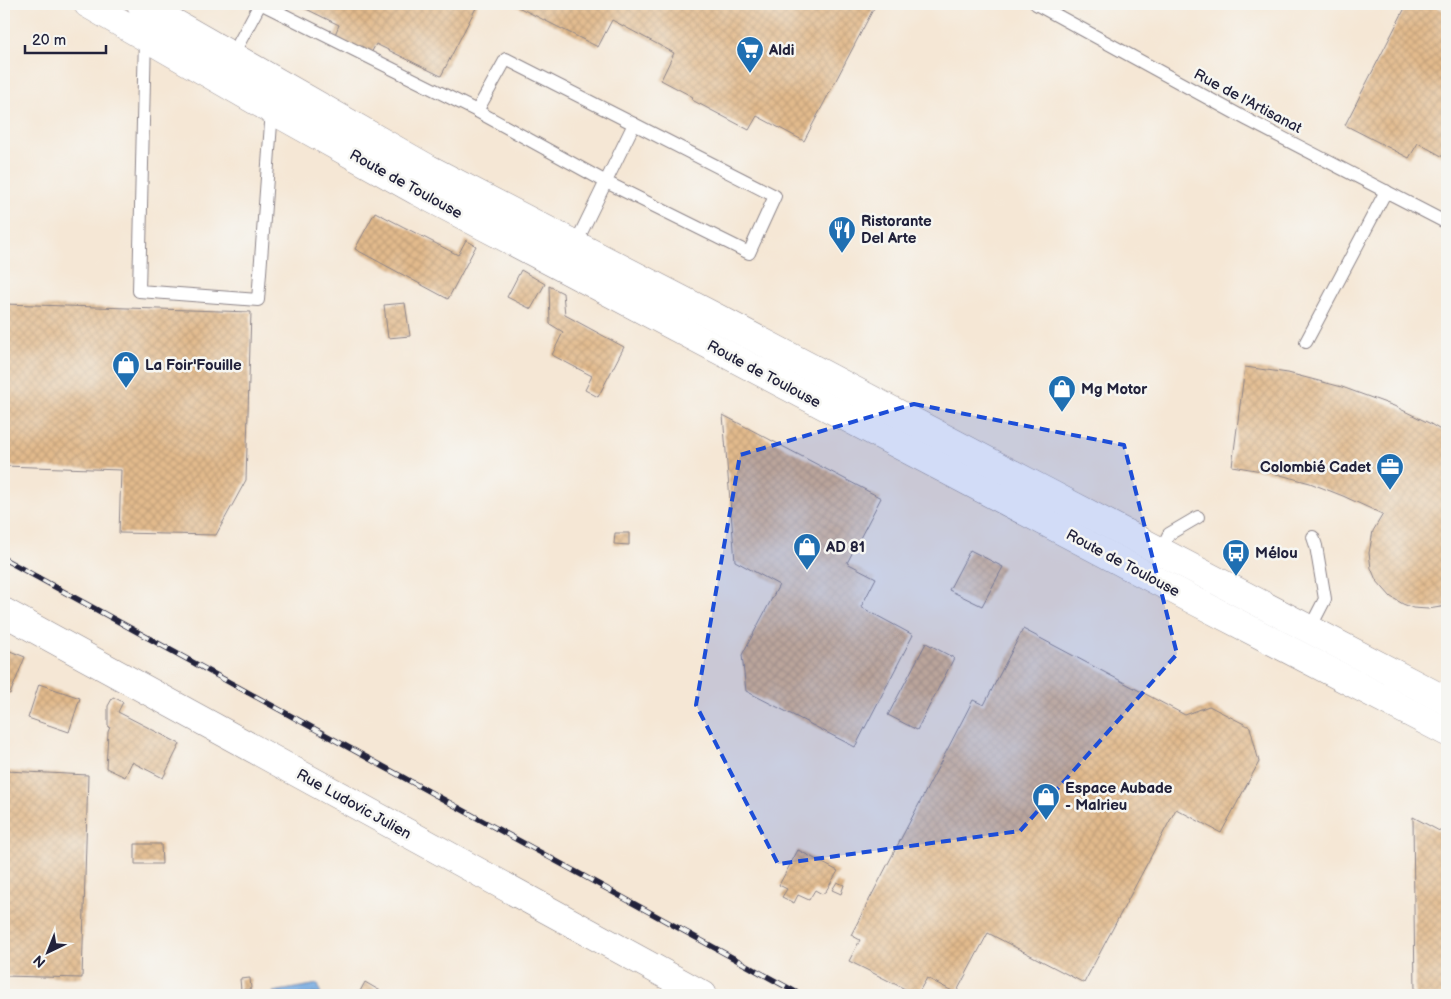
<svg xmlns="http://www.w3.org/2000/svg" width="1451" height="999" font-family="'Balsamiq Sans',sans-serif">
<defs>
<pattern id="water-ripples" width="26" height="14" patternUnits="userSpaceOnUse" patternTransform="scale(1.25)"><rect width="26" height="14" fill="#70a6de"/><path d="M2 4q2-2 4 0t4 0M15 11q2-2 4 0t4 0" fill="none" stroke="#5c87b5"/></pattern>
<pattern id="building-cross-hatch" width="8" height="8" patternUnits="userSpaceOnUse" patternTransform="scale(1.25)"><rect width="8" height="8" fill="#e2ba8c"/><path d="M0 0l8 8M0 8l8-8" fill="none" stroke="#c2a07a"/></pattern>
</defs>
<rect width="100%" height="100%" fill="#f6f6f2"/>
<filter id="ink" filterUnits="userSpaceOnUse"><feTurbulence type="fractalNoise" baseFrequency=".02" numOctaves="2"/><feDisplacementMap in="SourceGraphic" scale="10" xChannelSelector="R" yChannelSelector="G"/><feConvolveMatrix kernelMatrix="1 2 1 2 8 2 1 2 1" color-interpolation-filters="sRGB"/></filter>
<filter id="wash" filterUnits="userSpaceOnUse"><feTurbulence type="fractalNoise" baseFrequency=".0096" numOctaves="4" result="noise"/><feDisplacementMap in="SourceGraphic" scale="20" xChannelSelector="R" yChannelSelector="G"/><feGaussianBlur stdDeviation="1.12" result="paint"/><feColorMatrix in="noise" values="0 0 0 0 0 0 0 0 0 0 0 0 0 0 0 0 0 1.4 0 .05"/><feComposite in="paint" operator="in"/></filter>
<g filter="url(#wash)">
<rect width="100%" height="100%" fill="#f5e7d5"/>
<polygon fill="url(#water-ripples)" stroke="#49648c" points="318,984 321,995 274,995 273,992"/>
<g id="blocks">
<g fill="url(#building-cross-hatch)">
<polygon points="296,4 478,4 441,76 376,44 370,55 334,37 339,25"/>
<polygon points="512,4 876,4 804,141 757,116 749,130 692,100 693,97 661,80 674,53 612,20 598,47"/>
<polygon points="1407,4 1431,4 1447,12 1447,159 1418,143 1409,158 1345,125"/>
<polygon points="375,212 458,255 466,240 476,246 448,299 355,249"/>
<polygon points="521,270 545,284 531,309 507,297"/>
<polygon points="549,286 563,293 565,315 624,347 598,397 585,390 592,376 552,355 563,332 550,324"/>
<polygon points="405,303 410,336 388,338 384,305"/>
<polygon points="4,304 251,312 246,480 216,535 119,533 121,470 4,466"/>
<polygon points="1245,367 1288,373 1342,387 1394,406 1429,423 1447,434 1447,606 1428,609 1413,608 1403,604 1391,597 1376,580 1371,568 1369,553 1373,531 1383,514 1380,513 1343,496 1310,483 1273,473 1232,466"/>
<polygon points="723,415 881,498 847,563 876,578 861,607 913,635 855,747 746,691 742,655 779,585 735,561"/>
<polygon points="615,533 629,533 629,545 614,544"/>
<polygon points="970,550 1003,567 982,606 949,590"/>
<polygon points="1023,629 1185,715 1209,706 1250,727 1259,762 1221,833 1176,809 1084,983 988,933 956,993 927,978 917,995 849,961 860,940 851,935 973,700 984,705"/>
<polygon points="926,643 954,658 917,730 888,715"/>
<polygon points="5,649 25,657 10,694 8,693 4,705"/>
<polygon points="39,684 80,698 69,732 28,718"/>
<polygon points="113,697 123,702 118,712 180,744 163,778 132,762 125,777 106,768 108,732 110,727 108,726 108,706"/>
<polygon points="6,771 88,775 82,978 4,976 4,862"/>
<polygon points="1413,817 1447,835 1447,995 1415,995"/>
<polygon points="135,844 161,844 162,864 135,864"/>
<polygon points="798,850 838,871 826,891 822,894 815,890 809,900 798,895 794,903 782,897 787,889 779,885"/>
<polygon points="837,882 844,885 841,894 832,890"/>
<polygon points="250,978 251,989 241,990 240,979"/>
<polygon points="365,982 377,989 389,995 358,995"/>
</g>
</g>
</g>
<g filter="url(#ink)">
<use href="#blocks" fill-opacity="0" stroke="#8c8488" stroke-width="1"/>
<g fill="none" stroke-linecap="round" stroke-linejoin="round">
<defs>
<g id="service">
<polyline points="262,4 477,111 506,59 634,124"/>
<polyline points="1036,4 1248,120 1447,223"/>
<polyline points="145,37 139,291 258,300 272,110"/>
<polyline points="232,56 260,4"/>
<polyline points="477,111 606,182 749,253 775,196 634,124 575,245"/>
<polyline points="1306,342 1386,191"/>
<polyline points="1159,553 1169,534 1198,517"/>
<polyline points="1308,632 1325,599 1316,546 1313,537"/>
</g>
<polyline id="secondary" points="4,612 703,995"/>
<g id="primary">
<polyline points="88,4 272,110 417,191 1199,603 1447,732"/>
<polyline points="141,4 429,169 717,318 1041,489 1447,701"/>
</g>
</defs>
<use href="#service" stroke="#8c8488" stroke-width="14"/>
<use href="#secondary" stroke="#8c8488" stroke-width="29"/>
<use href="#primary" stroke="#8c8488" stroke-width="29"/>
<use href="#service" stroke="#fff" stroke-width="12"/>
<use href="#secondary" stroke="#fff" stroke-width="28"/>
<use href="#primary" stroke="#fff" stroke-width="28"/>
<defs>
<polyline id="rail" points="4,559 801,995"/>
</defs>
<use href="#rail" stroke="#22223b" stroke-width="5.5"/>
<use href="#rail" stroke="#f6f6f2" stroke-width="4" stroke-dasharray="11" stroke-linecap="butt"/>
</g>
</g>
<path fill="#1d4ed8" fill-opacity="0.2" stroke="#1d4ed8" stroke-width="4" stroke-dasharray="10 6" stroke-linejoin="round" d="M914 404 1124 445 1177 654 1020 831 778 864 696 705 740 455Z"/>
<defs>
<symbol id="supermarket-pin" viewBox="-11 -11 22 30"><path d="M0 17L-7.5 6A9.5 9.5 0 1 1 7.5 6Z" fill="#1f6fb2" stroke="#f6f6f2"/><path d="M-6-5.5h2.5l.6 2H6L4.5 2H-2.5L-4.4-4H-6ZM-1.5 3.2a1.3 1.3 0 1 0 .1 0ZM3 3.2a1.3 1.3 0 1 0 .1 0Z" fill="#fff"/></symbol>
<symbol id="restaurant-pin" viewBox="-11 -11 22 30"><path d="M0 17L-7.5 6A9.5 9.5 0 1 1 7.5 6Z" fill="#1f6fb2" stroke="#f6f6f2"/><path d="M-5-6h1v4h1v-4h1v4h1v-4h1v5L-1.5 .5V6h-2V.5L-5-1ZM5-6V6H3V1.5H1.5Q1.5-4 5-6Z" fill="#fff"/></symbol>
<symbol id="shop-pin" viewBox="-11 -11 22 30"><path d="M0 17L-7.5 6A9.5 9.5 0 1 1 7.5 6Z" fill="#1f6fb2" stroke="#f6f6f2"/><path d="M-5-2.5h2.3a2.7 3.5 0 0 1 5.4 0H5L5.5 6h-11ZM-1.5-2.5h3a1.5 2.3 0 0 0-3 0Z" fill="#fff"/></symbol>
<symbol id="office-pin" viewBox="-11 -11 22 30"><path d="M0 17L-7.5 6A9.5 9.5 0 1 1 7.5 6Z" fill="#1f6fb2" stroke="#f6f6f2"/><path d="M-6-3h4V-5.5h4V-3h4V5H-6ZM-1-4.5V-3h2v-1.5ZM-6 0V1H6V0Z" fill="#fff"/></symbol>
<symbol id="bus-pin" viewBox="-11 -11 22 30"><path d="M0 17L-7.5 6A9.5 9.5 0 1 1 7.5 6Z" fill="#1f6fb2" stroke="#f6f6f2"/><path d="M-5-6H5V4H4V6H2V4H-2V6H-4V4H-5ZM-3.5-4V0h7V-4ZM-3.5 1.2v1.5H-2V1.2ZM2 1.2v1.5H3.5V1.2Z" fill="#fff"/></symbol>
</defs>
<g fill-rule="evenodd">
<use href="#supermarket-pin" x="734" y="34" width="32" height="43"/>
<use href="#restaurant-pin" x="826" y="214" width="32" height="43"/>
<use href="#shop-pin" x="110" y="349" width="32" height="43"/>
<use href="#shop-pin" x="1046" y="373" width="32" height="43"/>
<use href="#office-pin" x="1374" y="451" width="32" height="43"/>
<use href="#shop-pin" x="791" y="531" width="32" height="43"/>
<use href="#bus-pin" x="1220" y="537" width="32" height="43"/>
<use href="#shop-pin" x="1030" y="781" width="32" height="43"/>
</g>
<g text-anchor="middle" stroke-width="5" stroke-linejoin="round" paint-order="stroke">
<g font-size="15" font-weight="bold" fill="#22223b" stroke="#f6f6f2" text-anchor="start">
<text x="769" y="55">Aldi</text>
<text x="861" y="226">Ristorante<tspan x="861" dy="17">Del Arte</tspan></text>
<text x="145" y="370">La Foir'Fouille</text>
<text x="1081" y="394">Mg Motor</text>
<text x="1371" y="472" text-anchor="end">Colombié Cadet</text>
<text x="826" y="552">AD 81</text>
<text x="1255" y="558">Mélou</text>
<text x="1065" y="793">Espace Aubade<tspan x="1065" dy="17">- Malrieu</tspan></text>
</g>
<g font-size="15" fill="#22223b" stroke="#f6f6f2">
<text transform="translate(1248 101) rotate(28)" y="5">Rue de l'Artisanat</text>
<text transform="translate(406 184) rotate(29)" y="5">Route de Toulouse</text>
<text transform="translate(764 374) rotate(28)" y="5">Route de Toulouse</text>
<text transform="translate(1123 563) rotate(28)" y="5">Route de Toulouse</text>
<text transform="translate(354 804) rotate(29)" y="5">Rue Ludovic Julien</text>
</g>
</g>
<rect width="1451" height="999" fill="none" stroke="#f6f6f2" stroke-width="20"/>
<g transform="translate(48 952) rotate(223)" stroke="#f6f6f2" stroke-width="4" paint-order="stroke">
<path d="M0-4L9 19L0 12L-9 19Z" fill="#22223b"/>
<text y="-8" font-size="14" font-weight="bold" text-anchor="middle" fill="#22223b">N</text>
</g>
<path d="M25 45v8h81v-8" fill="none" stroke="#22223b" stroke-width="2.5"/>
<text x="32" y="45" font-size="15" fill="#22223b" stroke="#f6f6f2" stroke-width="4" paint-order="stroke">20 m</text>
</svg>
